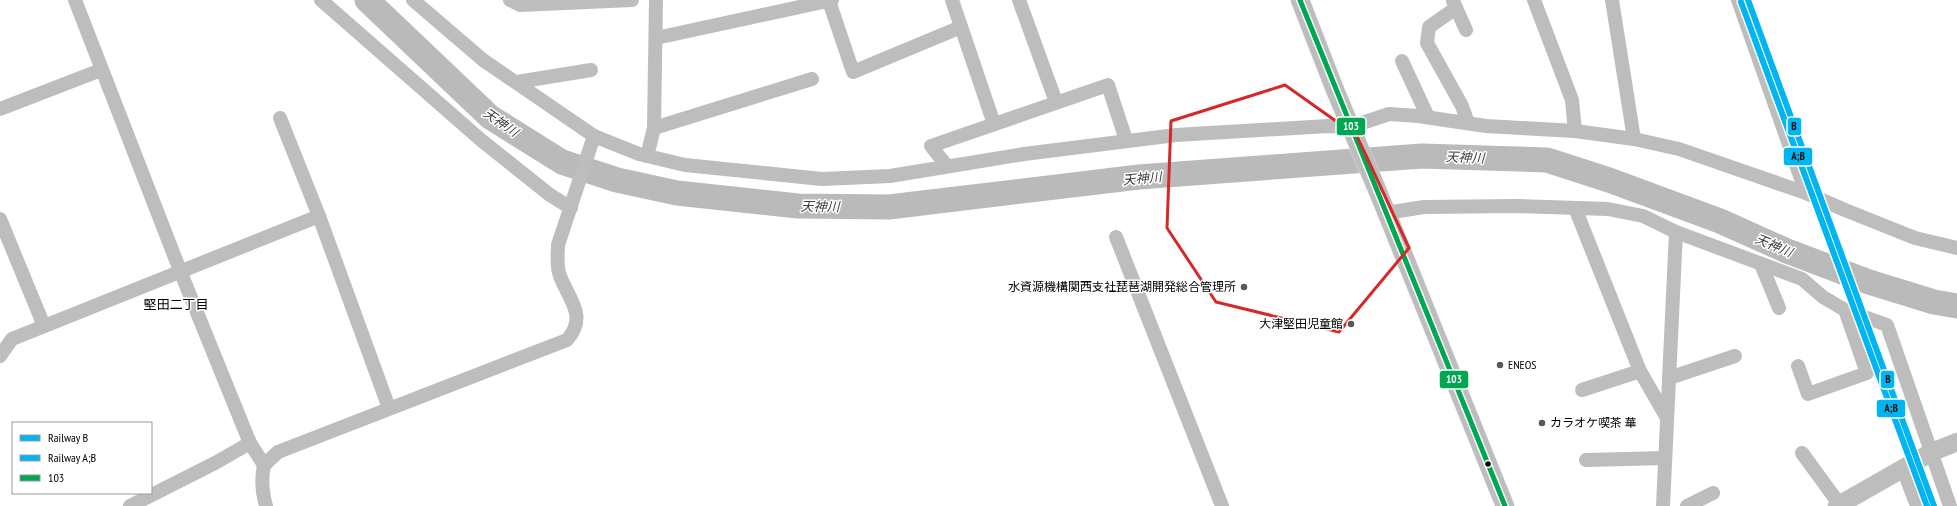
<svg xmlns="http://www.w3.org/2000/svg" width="1957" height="506" font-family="'PT Sans Narrow','Noto Sans JP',sans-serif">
<rect width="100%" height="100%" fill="#fff"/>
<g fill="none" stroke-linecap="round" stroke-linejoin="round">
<polyline stroke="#bababa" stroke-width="25" points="367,0 490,117 562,162 617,180 677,193 798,206 889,207 1139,177 1422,156 1547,160 1609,180 1720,221 1787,251 1869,282 1934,302 1957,306"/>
<defs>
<g id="major">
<polyline points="1300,0 1335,90 1381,199 1505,506"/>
<polyline points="1837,506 1932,452 1957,442"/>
</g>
</defs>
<use href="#major" stroke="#dbdbdb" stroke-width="19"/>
<g stroke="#bdbdbd" stroke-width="14">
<path d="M75 0 181 273 250 443 264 465 278 452 567 340C588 316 569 300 560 276 556 266 558 255 558 245L594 136"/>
<polyline points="321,0 481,140 550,195 571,208"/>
<polyline points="413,0 483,60 594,136 639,154 685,165 822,179 890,176 1024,154 1176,135 1328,126 1350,127 1389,114 1418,116 1486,126 1575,131 1634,139 1679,149 1806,193 1845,210 1915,238 1957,248"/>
<polyline points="510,0 520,5 632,0"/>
<polyline points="952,0 994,124"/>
<polyline points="1019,0 1056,102"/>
<polyline points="1534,0 1572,100 1575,131"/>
<polyline points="1612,0 1634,139"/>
<polyline points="1738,0 1806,193"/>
<polyline points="829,1 853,72 961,27"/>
<polyline points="1453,1 1466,30"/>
<polyline points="1456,8 1429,27 1427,43 1462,106 1468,123"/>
<polyline points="656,38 832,0"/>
<polyline points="1402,61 1428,117"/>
<polyline points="517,82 591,70"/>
<polyline points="0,109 101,70"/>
<polyline points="280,118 319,216 389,408"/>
<polyline points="654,128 812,79"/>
<polyline points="647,156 654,128 656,0"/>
<polyline points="947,166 931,146 1108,85 1126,140"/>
<polyline points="1575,208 1640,371 1667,418"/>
<polyline points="1386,213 1424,207 1516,206 1608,209 1643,216 1676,232 1802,279 1823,297 1845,310 1867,373 1808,394 1798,366"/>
<polyline points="0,219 44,326"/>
<polyline points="1116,237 1222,506"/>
<polyline points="1761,264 1779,308"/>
<polyline points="1845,310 1887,325 1950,506"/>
<polyline points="0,356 12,339 319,216"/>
<polyline points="1669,378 1735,356"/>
<polyline points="1582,390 1640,371"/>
<polyline points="1802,453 1840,505"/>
<polyline points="1586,460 1665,458"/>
<path d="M264 465C261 479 262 492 266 506"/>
<polyline points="1903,469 1917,506"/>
<polyline points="130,506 215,463 250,443"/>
<polyline points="1663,506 1676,232"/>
<polyline points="1687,506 1713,493"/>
</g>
<use href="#major" stroke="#bdbdbd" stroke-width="18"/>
<defs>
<polyline id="bus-1" points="1300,0 1505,506"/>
</defs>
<use href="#bus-1" stroke="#fff" stroke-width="8"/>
<use href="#bus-1" stroke="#00a651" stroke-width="5"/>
<defs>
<polyline id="rail-1" points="1748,0 1934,506"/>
<polyline id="rail-2" points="1741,2 1927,506"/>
</defs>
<use href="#rail-1" stroke="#fff" stroke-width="9"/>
<use href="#rail-2" stroke="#fff" stroke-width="9"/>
<use href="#rail-1" stroke="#00b5f2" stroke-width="6"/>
<use href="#rail-2" stroke="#00b5f2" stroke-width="6"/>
</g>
<path fill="none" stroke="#d62828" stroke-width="3" stroke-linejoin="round" d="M1285 85 1357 136 1409 248 1339 332 1216 302 1167 228 1171 121Z"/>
<g fill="#595959" stroke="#fff" stroke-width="1.5">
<circle cx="1244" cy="287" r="4"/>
<circle cx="1351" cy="324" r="4"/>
<circle cx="1500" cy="365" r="4"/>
<circle cx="1542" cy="423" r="4"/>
</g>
<circle fill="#000" stroke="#fff" stroke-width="1.5" cx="1488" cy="464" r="3.5"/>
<g text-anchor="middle" stroke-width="3" stroke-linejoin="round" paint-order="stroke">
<g font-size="12" fill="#000" stroke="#fff" text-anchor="end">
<text x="1236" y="291">水資源機構関西支社琵琶湖開発総合管理所</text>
<text x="1343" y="328">大津堅田児童館</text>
<text x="1508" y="369" text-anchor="start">ENEOS</text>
<text x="1550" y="427" text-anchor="start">カラオケ喫茶 華</text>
</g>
<g font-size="13" font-style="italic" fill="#3d3d3d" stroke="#fff">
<text transform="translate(501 122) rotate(35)" y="5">天神川</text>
<text transform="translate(1465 157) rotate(2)" y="5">天神川</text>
<text transform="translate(1142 178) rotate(-5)" y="5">天神川</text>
<text transform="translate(820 206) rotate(1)" y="5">天神川</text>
<text transform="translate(1774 245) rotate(23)" y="5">天神川</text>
</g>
<g font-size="13" fill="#000" stroke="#fff">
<text x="176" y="309">堅田二丁目</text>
</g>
</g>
<g stroke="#fff" stroke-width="1.5">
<rect x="1336" y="117" width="30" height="19" rx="4" fill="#00a651"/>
<rect x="1787" y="117" width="15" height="19" rx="4" fill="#00b5f2"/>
<rect x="1783" y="147" width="30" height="19" rx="4" fill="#00b5f2"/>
<rect x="1439" y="370" width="30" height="19" rx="4" fill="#00a651"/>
<rect x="1880" y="370" width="15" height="19" rx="4" fill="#00b5f2"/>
<rect x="1876" y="399" width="30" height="19" rx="4" fill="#00b5f2"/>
</g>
<g font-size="11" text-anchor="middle" font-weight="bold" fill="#fff">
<text x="1351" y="130">103</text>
<text x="1454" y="383">103</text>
</g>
<g font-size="11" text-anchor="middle" font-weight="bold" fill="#111">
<text x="1794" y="130">B</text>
<text x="1798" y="160">A;B</text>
<text x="1888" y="383">B</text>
<text x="1891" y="412">A;B</text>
</g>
<rect x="12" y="422" width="140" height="72" fill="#ffffff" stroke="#999999"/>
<rect x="20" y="435" width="20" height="6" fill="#00b5f2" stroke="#999999"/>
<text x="48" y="442" font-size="12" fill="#000000">Railway B</text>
<rect x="20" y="455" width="20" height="6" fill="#00b5f2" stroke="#999999"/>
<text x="48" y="462" font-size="12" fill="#000000">Railway A;B</text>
<rect x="20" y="475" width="20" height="6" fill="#00a651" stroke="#999999"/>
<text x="48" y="482" font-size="12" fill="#000000">103</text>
</svg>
